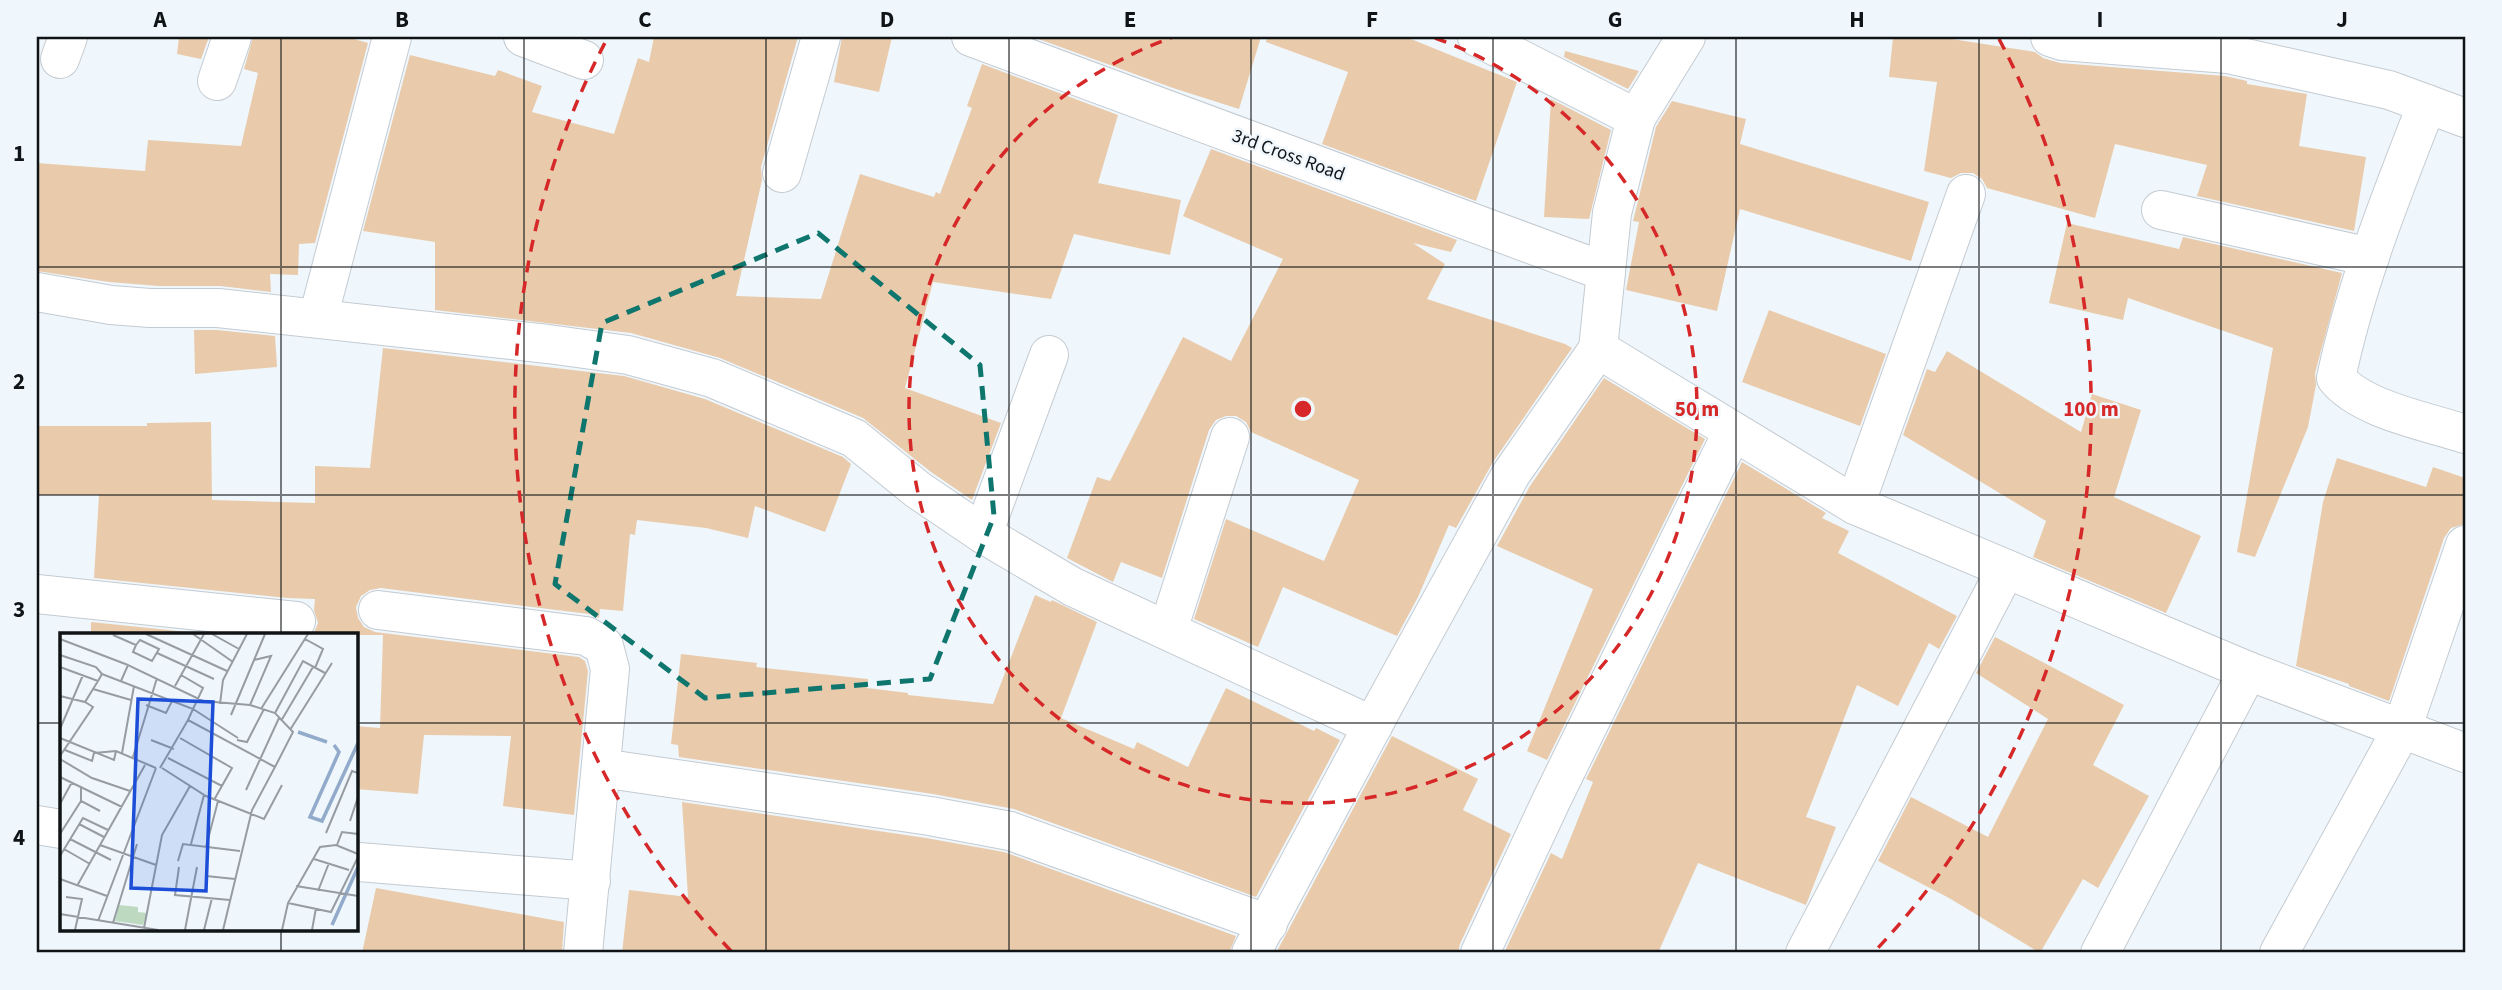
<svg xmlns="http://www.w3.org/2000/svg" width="2502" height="990" font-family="'Source Sans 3',sans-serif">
<rect width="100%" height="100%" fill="#eff7fd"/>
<g fill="#e9cbab">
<polygon points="179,37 209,37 201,59 177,54"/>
<polygon points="253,37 347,37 368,43 315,243 299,244 298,275 270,274 271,292 220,286 159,286 109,282 37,271 37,163 145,171 148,140 241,146 258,73 244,69"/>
<polygon points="654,37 798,37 761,167 762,180 736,296 821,299 860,174 934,197 936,192 940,194 972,108 967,106 982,64 1118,115 1098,183 1181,200 1170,255 1074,234 1051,299 933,282 905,388 1001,423 972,500 931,472 863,418 720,358 631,333 435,310 435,242 363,231 410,55 495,76 498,70 542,86 532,112 614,134 638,58 649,62"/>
<polygon points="842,37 892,37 879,92 834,82"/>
<polygon points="1033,37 1261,37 1239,109 1173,88"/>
<polygon points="1267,37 1406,37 1517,82 1476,201 1322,144 1348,72 1266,42"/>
<polygon points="1893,37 1939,37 2035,52 2043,58 2060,63 2225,76 2247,81 2247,84 2307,94 2299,146 2366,157 2354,231 2197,196 2207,165 2115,144 2095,218 1987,188 1982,179 1973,173 1961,173 1951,178 1924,171 1937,82 1889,77"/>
<polygon points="1565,51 1639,71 1628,89 1564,57"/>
<polygon points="1551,99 1611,130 1589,219 1544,217"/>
<polygon points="1672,101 1746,119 1740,144 1929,202 1911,261 1740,209 1717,311 1626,290 1639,222 1633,221 1634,217 1656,127"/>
<polygon points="1211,149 1457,240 1451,252 1413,243 1445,264 1427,299 1565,344 1572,348 1493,462 1456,528 1449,525 1418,597 1397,636 1283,587 1258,647 1194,619 1226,519 1324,561 1359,480 1251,432 1246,422 1236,416 1226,416 1216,420 1209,430 1162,578 1121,562 1113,582 1067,558 1097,477 1110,481 1183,337 1231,361 1283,259 1183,216"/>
<polygon points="2067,223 2179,249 2183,237 2342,273 2315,373 2316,385 2308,427 2255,557 2237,552 2273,348 2128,298 2123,320 2049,303"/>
<polygon points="1769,310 1886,354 1860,426 1742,382"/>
<polygon points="194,330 217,330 275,336 277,367 195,374"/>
<polygon points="383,348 624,376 705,399 843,457 851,464 825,532 755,506 748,538 706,528 637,520 635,535 630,534 623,611 600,609 599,618 589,614 381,588 370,590 361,596 356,607 358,618 364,627 375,632 579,657 585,661 588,671 574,815 503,806 511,736 424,735 418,794 355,789 355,726 380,728 383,635 313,635 318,623 314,610 315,599 287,598 94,578 99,495 37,495 37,426 147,426 147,423 211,422 212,500 315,503 315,466 370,468"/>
<polygon points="1947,351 2081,432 2092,394 2141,410 2114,497 2201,536 2166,613 2033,557 2046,521 1903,435 1927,369 1935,372"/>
<polygon points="1604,378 1705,439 1547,760 1527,751 1593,589 1497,546 1530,486"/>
<polygon points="2337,458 2426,487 2433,467 2465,478 2465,524 2451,528 2444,538 2389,701 2349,686 2349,684 2296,666 2323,502"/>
<polygon points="1742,462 1826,513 1822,518 1849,531 1838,553 1957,616 1939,649 1929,643 1898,706 1857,685 1806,817 1836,827 1806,905 1698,863 1658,953 1504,953 1551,853 1562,859 1593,782 1586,779"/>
<polygon points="1035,595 1051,602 1052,600 1097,622 1061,718 1134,749 1137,742 1188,767 1226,688 1314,731 1316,728 1340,740 1256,897 1014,809 933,794 679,757 678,745 671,744 681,654 757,663 756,667 868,679 867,688 908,693 908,695 993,704"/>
<polygon points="91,622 207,634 207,635 91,635"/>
<polygon points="1995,637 2124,705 2093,765 2149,796 2098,888 2083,879 2040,953 1949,898 1878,861 1911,797 1988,837 2048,719 1976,673"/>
<polygon points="1392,736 1478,779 1463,810 1511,834 1460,944 1458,953 1276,953"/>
<polygon points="682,802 926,838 1004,852 1236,936 1229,953 622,953 629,890 688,897"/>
<polygon points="376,888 564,922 562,953 362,953"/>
</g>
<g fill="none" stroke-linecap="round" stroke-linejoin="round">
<defs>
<g id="minor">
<polyline points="523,37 584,60"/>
<polyline points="971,37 1606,272"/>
<polyline points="1477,37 1636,118"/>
<polyline points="1686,37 1636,118 1612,213 1598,349 1855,505 2248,671"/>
<polyline points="2050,37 2062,41 2228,54 2389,90 2465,118"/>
<polyline points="60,59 68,37"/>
<polyline points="217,81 232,37"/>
<path d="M2427 104C2392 194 2356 283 2336 378 2362 410 2426 421 2465 434"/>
<polyline points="782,173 821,37"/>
<polyline points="2161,210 2370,257"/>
<polyline points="37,292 111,305 150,308 218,308 548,344 628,355 712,378 854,438 918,490 983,534 1073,587 1373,726"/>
<polyline points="318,318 392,37"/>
<polyline points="1855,505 1966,194"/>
<polyline points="983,534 1049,355"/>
<polyline points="37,594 296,621"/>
<polyline points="378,610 586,636 604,646 610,669 583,953"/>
<polyline points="1168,630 1230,437"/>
<polyline points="601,768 930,816 1010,831 1268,924"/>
<polyline points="37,825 61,829"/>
<polyline points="359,862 591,881"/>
<polyline points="1251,953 1385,703 1511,474 1598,349"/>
<polyline points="1480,953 1552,799 1733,431"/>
<polyline points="1805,953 2006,569"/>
<polyline points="2100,953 2248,671 2402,729 2465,545"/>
<polyline points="2279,953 2402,729 2465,753"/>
</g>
</defs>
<use href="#minor" stroke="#c4cbd1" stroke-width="40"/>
<use href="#minor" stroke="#fff" stroke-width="38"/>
</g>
<path fill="none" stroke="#0f766e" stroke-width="5" stroke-dasharray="14 9" stroke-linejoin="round" d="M818 233 980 365 994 516 930 679 705 698 555 584 602 323Z"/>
<path fill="none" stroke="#111416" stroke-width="2" stroke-opacity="0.55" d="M281 37V635M524 37V953M766 37V953M1009 37V953M1251 37V953M1493 37V953M1736 37V953M1979 37V953M2221 37V953M37 267H2465M37 495H2465M37 723H61M355 723H2465M281 929V953"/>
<g fill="none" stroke="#d62828" stroke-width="3.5" stroke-dasharray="12 9">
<path d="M1435 38A394 394 0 1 1 1171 38"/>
<path d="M731 951A788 788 0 0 1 607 39M1999 39A788 788 0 0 1 1875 951"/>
</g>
<g text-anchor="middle" stroke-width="5" stroke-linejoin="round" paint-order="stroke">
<g font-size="19" fill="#111416" stroke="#eff7fd">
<text transform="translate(1289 154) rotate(20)" y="7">3rd Cross Road</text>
</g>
</g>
<g transform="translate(60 633)">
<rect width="298" height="298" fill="#eff7fd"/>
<path d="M59 272 78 274V279L87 280 83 292 55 288Z" fill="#bddac0"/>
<path fill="none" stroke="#93abcb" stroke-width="3.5" d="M238 99 267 109M274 112 279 119 250 184 262 188 298 110M272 292 298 234"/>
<path fill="none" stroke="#969ca1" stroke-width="2" d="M86 1 167 38M133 1 173 29M152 1 179 16M53 2 76 12 73 19 92 28 99 16 80 7 76 12M0 6 68 32M245 6 263 16 255 35M97 20 154 46M0 22 36 34 42 41M0 34 38 48 42 41 133 76 128 87 215 134 192 177 163 297M121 42 143 55 133 76 178 105M61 48 68 32 143 68 190 72 215 80 233 99 215 134M115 53 144 1M33 56 71 67M0 63 25 69 38 48M160 71 163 47 187 1M86 72 106 80 112 68M190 72 211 23 194 27M201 76 248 1M215 80 243 28 265 40M171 82 205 1M221 88 253 34M0 96 23 42M230 97 272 30M0 105 54 127 56 118M120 105 172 135 154 167M91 107 114 116M177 107 187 109 204 76M5 117 32 128 34 120M34 120 56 118 96 135M62 120 74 53M0 123 33 74 25 69M73 124 97 45M108 125 162 153M0 126 32 145 70 158M100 135 128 87M102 135 146 163 204 186 222 152M0 144 62 174M21 153V168L40 178M186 157 219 85M0 171 12 149M290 188 298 164M19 191 44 204M266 200 292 138 298 140M0 201 21 168M10 206 51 227M131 211 144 162M40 212 96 232M277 212 282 199 298 201M146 214 158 168M4 216 30 231M0 223 23 185 48 197M254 226 289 237M118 228 123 211 180 218M119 234 115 262 170 267M146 243 175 246M0 246 47 263M17 253 85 132M236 253 298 263M258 258 269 230M6 264 22 266 15 297M228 270 271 279 298 224M0 281 98 297M38 288 96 135M53 290 77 211M84 295 102 202 130 153M125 297 137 234M144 297 152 265M222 297 228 270 260 214 276 212 298 221M252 297 256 275"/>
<path fill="#1d4ed8" fill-opacity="0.15" stroke="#1d4ed8" stroke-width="3.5" d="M78 66 153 69 146 258 71 255Z"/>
<rect width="298" height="298" fill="none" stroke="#111416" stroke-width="3.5"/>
</g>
<circle cx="1303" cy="409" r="10" fill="#d62828" stroke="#eff7fd" stroke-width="3.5"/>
<g font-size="21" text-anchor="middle" font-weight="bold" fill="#d62828" stroke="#eff7fd" stroke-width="5" stroke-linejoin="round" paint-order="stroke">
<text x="1697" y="416">50 m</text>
<text x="2091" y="416">100 m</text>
</g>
<rect width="2502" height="990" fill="none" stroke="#eff7fd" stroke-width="77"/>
<rect x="38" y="38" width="2426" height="913" fill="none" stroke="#111416" stroke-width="2.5"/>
<g font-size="23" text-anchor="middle" font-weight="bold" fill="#111416">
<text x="160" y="27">A</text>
<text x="402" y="27">B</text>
<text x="645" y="27">C</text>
<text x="887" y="27">D</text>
<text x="1130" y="27">E</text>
<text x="1372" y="27">F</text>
<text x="1615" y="27">G</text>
<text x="1857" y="27">H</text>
<text x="2100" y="27">I</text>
<text x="2342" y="27">J</text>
<text x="19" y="161">1</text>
<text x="19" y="389">2</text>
<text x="19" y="617">3</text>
<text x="19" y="845">4</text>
</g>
</svg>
